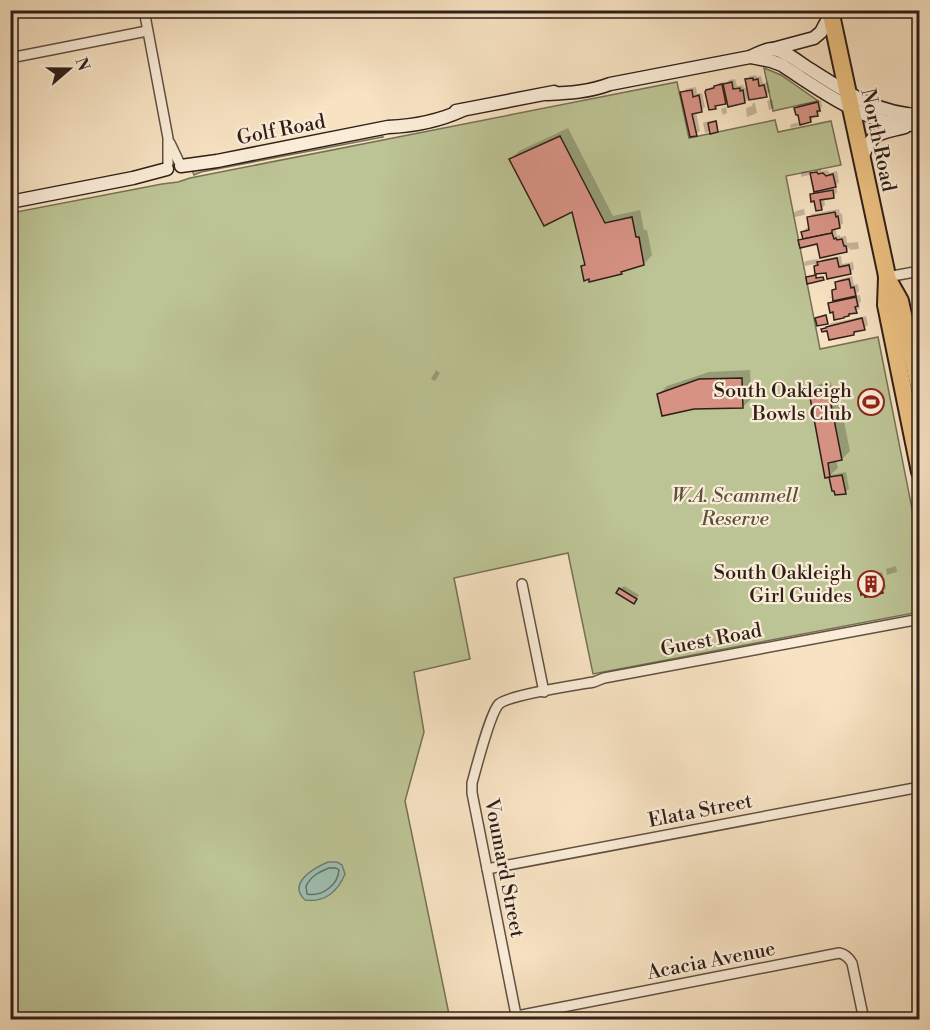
<svg xmlns="http://www.w3.org/2000/svg" width="930" height="1030" font-family="'Libre Bodoni',serif">
<rect width="100%" height="100%" fill="#f7e2c2"/>
<filter id="stains"><feTurbulence type="fractalNoise" baseFrequency=".00333" numOctaves="4"/><feColorMatrix values="0 0 0 0 .2 0 0 0 0 .09 0 0 0 0 .02 0 0 0 .5 -.17"/></filter>
<radialGradient id="worn" r=".72"><stop offset=".6" stop-color="#630" stop-opacity="0"/><stop offset="1" stop-color="#630" stop-opacity=".3"/></radialGradient>
<g fill="#bcc394" stroke="#767156" stroke-width="1.5">
<polygon points="764,68 781,75 818,101 773,111"/>
<polygon points="677,82 689,138 775,120 778,132 831,121 841,165 786,176 820,349 878,337 919,544 919,612 593,674 568,553 454,578 470,659 414,672 424,732 405,801 450,1019 11,1020 11,213 162,184 178,182 190,178"/>
<polygon points="381,134 383,137 201,172 194,175 192,170"/>
</g>
<path fill="#9dbeb0" stroke="#717e74" stroke-width="1.5" d="M328 862H337L342 865 345 874C338 891 325 903 305 900 287 883 314 868 328 862Z"/>
<g fill="#0003">
<polygon points="756,75 757,77 761,76 763,83 768,82 770,92 766,95 750,97 745,102 728,100 725,103 718,104 715,107 707,91 711,87 717,86 719,83 725,82 726,84 729,80 735,79 737,86 743,85 744,88 748,87 746,80 750,76"/>
<polygon points="696,87 697,94 702,93 705,107 701,111 696,112 700,131 696,134 682,93 686,89"/>
<polygon points="772,99 774,108 769,110 767,101"/>
<polygon points="821,100 822,106 821,108 821,111 817,114 814,115 814,117 811,121 800,123 798,126 791,128 790,125 792,124 801,122 796,109 799,105"/>
<polygon points="753,103 755,103 757,113 747,117 746,108 752,106"/>
<polygon points="726,107 727,113 723,115 721,109"/>
<polygon points="717,120 718,129 705,133 703,123 705,122"/>
<polygon points="568,128 613,216 640,210 644,230 647,230 652,255 644,264 624,270 621,273 583,266 586,263 573,210 511,159 519,151"/>
<polygon points="821,169 821,171 827,170 830,173 837,171 839,182 836,185 837,192 834,196 824,198 825,205 821,209 811,195 815,190 812,174 816,170"/>
<polygon points="809,171 810,174 809,175 801,177 801,174 802,172"/>
<polygon points="804,209 805,214 804,215 795,217 794,213 796,211"/>
<polygon points="839,209 840,214 842,213 843,223 840,226 835,227 837,236 840,235 840,237 846,236 847,243 858,242 859,248 858,249 850,250 850,247 846,251 818,242 800,241 804,237 803,232 806,228 810,228 808,218 812,214"/>
<polygon points="841,256 842,264 853,262 854,269 850,273 827,272 817,273 815,264 805,266 804,263 806,261 818,259 819,263 823,259"/>
<polygon points="852,276 854,285 858,284 859,291 854,296 860,295 861,301 859,304 860,308 856,311 850,313 834,310 830,304 836,297 827,298 834,296 834,291 837,287 836,282 840,279"/>
<polygon points="866,316 868,325 864,328 857,330 853,333 823,330 831,323"/>
<polygon points="436,370 440,373 435,381 431,379"/>
<polygon points="750,370 751,399 743,407 659,394 667,386 709,372"/>
<polygon points="831,382 832,388 837,387 850,451 842,459 836,460 838,468 830,475 846,472 849,489 845,492 833,489 831,476 826,476 810,393 819,384"/>
<polygon points="896,566 897,572 887,575 886,569"/>
<polygon points="882,572 886,588 882,592 861,589 864,587 862,580 866,576"/>
<polygon points="624,586 639,595 634,602 620,589"/>
</g>
<g fill="none" stroke-linecap="round" stroke-linejoin="round">
<path stroke="#666e64" stroke-width="1.5" d="M329 868H336L339 870C338 885 322 897 307 894L306 886C311 876 319 872 329 868Z"/>
</g>
<g fill="#d79284" stroke="#2f1f19" stroke-width="1.5">
<polygon points="753,78 753,80 758,79 759,86 764,85 767,97 749,100 745,79"/>
<polygon points="732,82 733,89 740,88 740,91 743,90 745,103 728,107 723,84"/>
<polygon points="722,84 726,104 715,106 716,109 709,110 705,92 706,90 714,88 714,86"/>
<polygon points="692,90 693,97 699,95 702,112 692,114 697,136 690,137 680,92"/>
<polygon points="818,102 820,111 817,111 818,116 810,117 811,122 800,125 798,115 796,115 794,108"/>
<polygon points="716,121 718,132 710,134 708,123"/>
<polygon points="560,136 605,223 632,217 636,237 639,237 644,265 621,272 622,274 589,282 589,279 584,281 581,266 585,265 572,212 544,226 509,159"/>
<polygon points="817,172 818,174 823,173 826,176 833,174 836,187 814,192 810,173"/>
<polygon points="833,190 834,198 820,200 822,210 816,211 814,201 811,202 810,194"/>
<polygon points="835,212 836,217 838,216 840,228 832,230 832,233 803,239 801,232 809,230 807,217"/>
<polygon points="832,233 834,239 836,238 837,240 842,239 844,246 846,246 847,252 820,258 817,244 800,248 798,240"/>
<polygon points="837,258 839,267 849,265 851,274 827,279 826,273 815,274 814,266 818,265 817,262"/>
<polygon points="816,275 816,278 823,277 824,280 807,284 806,277"/>
<polygon points="849,279 851,288 854,287 856,296 833,301 832,292 832,290 836,289 835,282"/>
<polygon points="856,297 858,306 855,307 857,313 849,314 849,316 844,317 844,318 834,320 833,312 830,313 828,303"/>
<polygon points="826,315 828,324 817,326 815,318"/>
<polygon points="862,318 865,330 854,332 854,335 829,340 827,331 822,332 821,329 826,328 826,327"/>
<polygon points="742,378 743,408 694,409 662,416 657,394 699,379"/>
<polygon points="823,389 824,395 829,394 842,460 828,463 830,477 825,478 809,392"/>
<polygon points="842,475 846,494 835,495 834,491 832,491 829,477"/>
<polygon points="878,575 883,593 865,597 864,594 861,595 860,589 863,588 861,579"/>
<polygon points="619,588 637,599 634,604 616,593"/>
</g>
<g fill="none" stroke-linecap="round" stroke-linejoin="round">
<defs>
<g id="street">
<polyline points="144,10 168,138 168,164"/>
<polyline points="10,58 147,31"/>
<polyline points="170,143 179,162"/>
<polyline points="887,277 920,271"/>
<polyline points="522,584 544,692"/>
<polyline points="487,869 920,787"/>
<path d="M517 1016 839 953C845 954 849 958 852 963L864 1020"/>
<path d="M517 1020 472 793V783C476 769 490 713 499 704 509 695 577 685 594 682L604 678 920 619"/>
</g>
<g id="secondary">
<polyline points="773,49 814,38 821,32 831,13"/>
<path d="M751 57 771 61 782 65C818 89 875 131 920 124"/>
<path d="M547 94C569 93 589 92 610 84L750 57C757 54 765 49 772 49 784 50 796 60 805 66 842 89 875 114 920 115"/>
<polyline points="456,111 554,92"/>
<path d="M862 158C873 131 878 134 905 127"/>
<path d="M181 166 217 161 388 127C414 126 439 121 463 110"/>
<polyline points="10,202 133,178 167,169"/>
</g>
<g id="highway">
<polyline points="830,10 886,271 887,277 886,305 920,472"/>
<polyline points="887,278 900,301 920,391"/>
</g>
</defs>
<use href="#street" stroke="#615043" stroke-width="12"/>
<use href="#secondary" stroke="#2f1f19" stroke-width="15"/>
<use href="#highway" stroke="#2f1f19" stroke-width="20"/>
<use href="#street" stroke="#faecd7" stroke-width="9"/>
<use href="#secondary" stroke="#faecd7" stroke-width="12"/>
<use href="#highway" stroke="#ecc181" stroke-width="16"/>
</g>
<defs>
<symbol id="stadium-ring" viewBox="-11 -11 22 22"><circle r="9.5" fill="#faecd7" stroke="#8f2418" stroke-width="1.5"/><path d="M0-5a6.5 5 0 1 0 0 10a6.5 5 0 1 0 0-10ZM-3.5-1.8h7v3.6h-7Z" fill="#8f2418"/></symbol>
<symbol id="building-ring" viewBox="-11 -11 22 22"><circle r="9.5" fill="#faecd7" stroke="#8f2418" stroke-width="1.5"/><path d="M-4-6H4V6H1V3H-1V6H-4ZM-2.5-4.3h1.7v1.8h-1.7ZM.8-4.3h1.7v1.8H.8ZM-2.5-1h1.7V.8h-1.7ZM.8-1h1.7V.8H.8Z" fill="#8f2418"/></symbol>
</defs>
<g fill-rule="evenodd">
<use href="#stadium-ring" x="856" y="387" width="30" height="30"/>
<use href="#building-ring" x="856" y="569" width="30" height="30"/>
</g>
<g text-anchor="middle" stroke-width="4.5" stroke-linejoin="round" paint-order="stroke">
<g font-size="20" fill="#2f1f19" stroke="#faecd7">
<text transform="translate(281 129) rotate(-11)" y="7">Golf Road</text>
<text transform="translate(879 140) rotate(78)" y="7">North Road</text>
<text transform="translate(711 639) rotate(-11)" y="7">Guest Road</text>
<text transform="translate(700 810) rotate(-11)" y="7">Elata Street</text>
<text transform="translate(505 868) rotate(79)" y="7">Voumard Street</text>
<text transform="translate(711 960) rotate(-11)" y="7">Acacia Avenue</text>
</g>
<g font-size="20" fill="#2f1f19" stroke="#faecd7" text-anchor="end">
<text x="852" y="397">South Oakleigh<tspan x="852" dy="23">Bowls Club</tspan></text>
<text x="852" y="579">South Oakleigh<tspan x="852" dy="23">Girl Guides</tspan></text>
</g>
<g font-size="20" font-style="italic" fill="#59503e" stroke="#faecd7">
<text x="735" y="502">W.A. Scammell<tspan x="735" dy="23">Reserve</tspan></text>
</g>
</g>
<rect width="930" height="1030" fill="none" stroke="#f7e2c2" stroke-width="36"/>
<rect x="12" y="12" width="906" height="1006" fill="none" stroke="#2f1f19" stroke-width="3"/>
<rect x="18" y="18" width="894" height="994" fill="none" stroke="#2f1f19" stroke-width="1.5"/>
<g transform="translate(69 69) rotate(70)" stroke="#faecd7" stroke-width="4.5" paint-order="stroke">
<path d="M0-4.5L10 22L0 15L-10 22Z" fill="#2f1f19"/>
<text y="-9" font-size="16" font-weight="bold" text-anchor="middle" fill="#2f1f19">N</text>
</g>
<rect width="100%" height="100%" filter="url(#stains)"/>
<rect width="100%" height="100%" fill="url(#worn)"/>
</svg>
